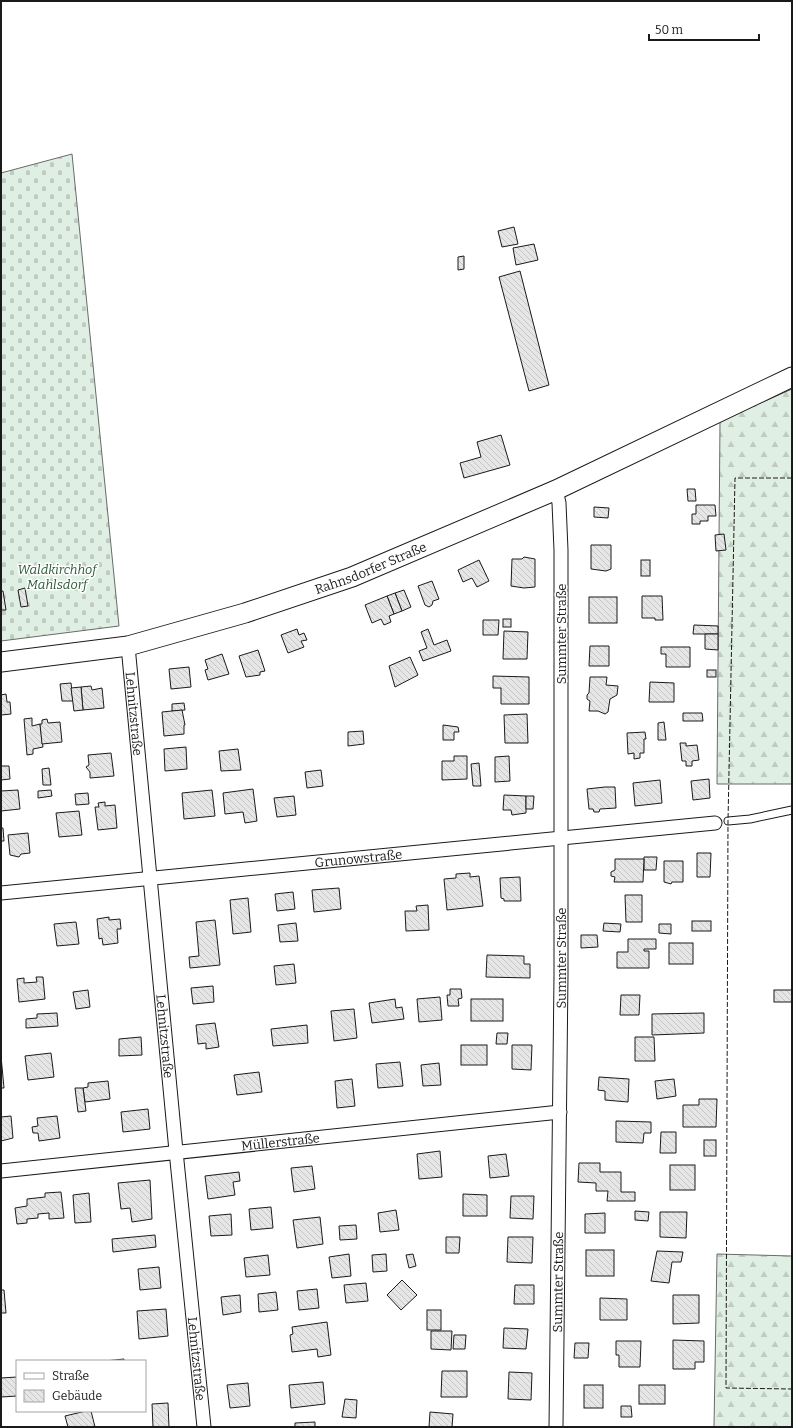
<svg xmlns="http://www.w3.org/2000/svg" width="793" height="1428" font-family="Bitter,serif">
<defs>
<pattern id="forest-firs" width="22" height="20" patternUnits="userSpaceOnUse"><rect width="22" height="20" fill="#e0efe3"/><path d="M5 1l3.5 6h-7zM16 11l3.5 6h-7z" fill="#c0ccc2"/></pattern>
<pattern id="cemetery-stones" width="16" height="16" patternUnits="userSpaceOnUse"><rect width="16" height="16" fill="#e0efe3"/><path d="M2 7V4a2 2 0 0 1 4 0v3zM10 15v-3a2 2 0 0 1 4 0v3z" fill="#c0ccc2"/></pattern>
<pattern id="building-back-hatch" width="6" height="6" patternUnits="userSpaceOnUse"><rect width="6" height="6" fill="#e6e6e6"/><path d="M-1 5l2 2M0 0l6 6M5-1l2 2" fill="none" stroke="#c5c5c5"/></pattern>
</defs>
<rect width="100%" height="100%" fill="#fff"/>
<g fill="url(#forest-firs)" stroke="#6a6a6a">
<polygon points="792,389 792,784 717,784 720,421"/>
<polygon points="717,1254 792,1256 792,1427 714,1427"/>
</g>
<polygon fill="url(#cemetery-stones)" stroke="#6a6a6a" points="72,154 119,626 1,641 1,173"/>
<g fill="url(#building-back-hatch)" stroke="#1a1a1a">
<polygon points="514,227 518,244 502,247 498,231"/>
<polygon points="534,244 538,260 516,265 513,248"/>
<polygon points="464,256 464,269 458,270 458,257"/>
<polygon points="520,271 549,385 529,391 499,277"/>
<polygon points="501,435 510,465 464,478 460,463 481,457 477,442"/>
<polygon points="687,489 695,489 696,501 688,501"/>
<polygon points="696,505 715,505 716,516 708,516 708,521 700,521 700,524 692,524 692,514 696,514"/>
<polygon points="594,507 609,508 608,518 594,517"/>
<polygon points="724,534 726,550 716,551 715,535"/>
<polygon points="591,545 611,545 611,569 606,571 591,569"/>
<polygon points="524,557 535,559 535,587 524,588 511,586 512,559 522,559"/>
<polygon points="479,560 489,581 477,587 472,578 463,582 458,570"/>
<rect x="641" y="560" width="9" height="16"/>
<polygon points="432,581 439,599 433,601 432,605 429,607 425,605 418,586"/>
<polygon points="25,588 28,606 21,607 18,590"/>
<polygon points="404,590 411,607 402,611 395,593"/>
<polygon points="1,591 3,591 6,610 1,610"/>
<polygon points="395,593 402,611 394,614 387,596"/>
<polygon points="387,596 394,614 389,616 391,622 384,625 381,619 372,623 365,605"/>
<polygon points="642,596 662,596 663,620 655,620 655,618 642,618"/>
<rect x="589" y="597" width="28" height="26"/>
<rect x="503" y="619" width="8" height="8"/>
<polygon points="483,620 499,620 498,635 483,635"/>
<polygon points="694,625 718,626 718,634 693,634"/>
<polygon points="297,629 299,635 304,633 307,640 301,641 304,647 288,653 281,635"/>
<polygon points="428,629 434,645 447,640 451,651 423,661 419,651 427,648 421,632"/>
<polygon points="504,631 528,632 527,659 503,659"/>
<polygon points="705,634 718,634 718,650 705,649"/>
<polygon points="590,646 609,646 609,666 589,666"/>
<polygon points="661,647 690,647 690,667 666,667 666,654 661,654"/>
<polygon points="258,650 265,671 260,672 260,675 246,677 239,656"/>
<polygon points="222,654 229,674 208,680 205,670 208,669 205,660"/>
<polygon points="410,657 418,675 395,687 389,666"/>
<polygon points="189,667 191,687 171,689 169,669"/>
<rect x="707" y="670" width="9" height="7"/>
<polygon points="493,676 529,677 529,704 501,704 501,688 493,688"/>
<polygon points="590,677 607,677 606,685 618,686 617,695 610,699 608,712 605,714 598,711 589,711 590,701 587,699 587,695 589,693"/>
<polygon points="650,682 674,683 674,702 649,702"/>
<polygon points="71,683 73,701 62,701 60,684"/>
<polygon points="91,686 92,690 102,688 104,708 83,710 81,687"/>
<polygon points="81,687 83,710 74,711 71,688"/>
<polygon points="6,694 7,702 10,702 11,714 1,715 1,695"/>
<polygon points="184,703 185,710 172,711 172,704"/>
<polygon points="182,710 185,725 184,725 184,734 164,736 162,712"/>
<polygon points="683,713 702,713 703,721 683,721"/>
<polygon points="527,714 528,743 505,743 504,715"/>
<polygon points="32,718 32,726 40,724 43,747 33,749 33,754 27,755 24,719"/>
<polygon points="47,719 48,723 60,722 62,742 42,744 40,724 42,724 42,720"/>
<polygon points="664,722 666,740 658,740 658,723"/>
<polygon points="443,725 458,727 459,732 454,732 454,740 443,740"/>
<polygon points="363,731 364,744 348,746 348,732"/>
<polygon points="645,732 646,739 644,739 644,753 640,753 640,758 634,759 634,753 628,754 627,733"/>
<polygon points="680,743 686,743 686,746 697,745 699,760 692,761 692,766 686,766 686,761 682,761"/>
<polygon points="186,747 187,769 165,771 164,749"/>
<polygon points="238,749 241,770 221,771 219,751"/>
<polygon points="111,753 114,776 90,778 90,772 86,767 89,765 88,755"/>
<polygon points="454,756 467,756 467,779 442,780 442,761 454,761"/>
<polygon points="509,756 510,781 495,782 495,757"/>
<polygon points="479,763 481,786 473,786 471,764"/>
<polygon points="1,766 9,766 10,779 1,780"/>
<polygon points="49,768 51,785 43,785 42,769"/>
<polygon points="321,770 323,786 307,788 305,772"/>
<polygon points="709,779 710,798 693,800 691,781"/>
<polygon points="660,780 662,803 635,806 633,783"/>
<polygon points="605,787 615,787 616,808 600,809 599,812 594,812 593,809 589,809 587,789"/>
<polygon points="253,789 257,821 245,823 243,812 225,814 223,793"/>
<polygon points="18,790 20,809 1,811 1,791"/>
<polygon points="51,790 52,796 38,798 38,791"/>
<polygon points="212,790 215,816 184,819 182,793"/>
<polygon points="88,793 89,804 76,805 75,794"/>
<polygon points="504,795 526,796 526,813 512,815 511,810 503,810"/>
<polygon points="294,796 296,815 277,817 274,798"/>
<polygon points="526,796 534,796 533,809 526,809"/>
<polygon points="105,802 105,806 115,805 117,828 98,830 95,807 99,807 98,803"/>
<polygon points="79,811 82,835 59,837 56,813"/>
<polygon points="1,828 3,828 4,841 1,841"/>
<polygon points="28,833 30,853 21,854 19,857 10,855 8,835"/>
<polygon points="697,853 711,853 710,877 697,877"/>
<polygon points="644,857 657,857 656,870 644,870"/>
<polygon points="615,859 644,859 643,882 614,882 615,877 611,876 611,872 615,870"/>
<polygon points="664,861 683,861 683,882 672,882 671,884 664,882"/>
<polygon points="470,873 470,877 479,876 483,906 447,910 444,879 456,878 456,874"/>
<polygon points="520,877 521,901 504,901 504,899 501,898 500,878"/>
<polygon points="339,888 341,909 314,912 312,890"/>
<polygon points="293,892 295,909 277,911 275,894"/>
<polygon points="625,895 642,895 642,922 626,922"/>
<polygon points="248,898 251,932 233,934 230,900"/>
<polygon points="428,905 429,930 406,931 405,911 417,911 416,906"/>
<polygon points="109,917 109,920 120,919 121,929 117,929 118,943 103,945 102,938 99,939 97,919"/>
<polygon points="215,920 220,965 190,968 189,957 199,956 196,922"/>
<rect x="692" y="921" width="19" height="10"/>
<polygon points="76,922 79,944 57,946 54,924"/>
<polygon points="296,923 298,941 280,942 278,925"/>
<polygon points="604,923 621,924 620,932 603,931"/>
<polygon points="659,924 671,924 671,934 659,933"/>
<polygon points="581,935 597,935 598,947 581,948"/>
<polygon points="628,939 656,939 656,949 644,949 644,951 649,951 649,968 617,968 617,952 628,952"/>
<rect x="669" y="943" width="24" height="21"/>
<polygon points="487,955 524,956 524,964 530,964 530,978 486,977"/>
<polygon points="294,964 296,983 276,985 274,966"/>
<polygon points="36,977 43,977 45,999 19,1002 17,979 24,978 24,983 37,982"/>
<polygon points="213,986 214,1002 193,1004 191,988"/>
<polygon points="450,989 461,989 462,998 458,999 459,1006 448,1006 447,995 450,995"/>
<polygon points="88,990 90,1007 76,1009 73,992"/>
<rect x="774" y="990" width="18" height="12"/>
<polygon points="621,995 640,995 639,1015 620,1015"/>
<polygon points="440,997 442,1020 419,1022 417,999"/>
<polygon points="395,999 396,1008 402,1007 404,1019 372,1023 369,1003"/>
<rect x="471" y="999" width="32" height="22"/>
<polygon points="354,1009 357,1038 334,1041 331,1011"/>
<polygon points="57,1013 58,1026 26,1028 26,1019 37,1018 37,1014"/>
<polygon points="704,1013 704,1033 652,1035 652,1014"/>
<polygon points="215,1023 219,1047 206,1049 206,1043 198,1044 196,1025"/>
<polygon points="307,1025 308,1043 273,1046 271,1029"/>
<polygon points="497,1033 508,1033 507,1044 496,1044"/>
<polygon points="141,1037 142,1055 119,1056 119,1039"/>
<polygon points="635,1037 654,1037 655,1061 635,1061"/>
<rect x="461" y="1045" width="26" height="20"/>
<polygon points="512,1045 532,1045 531,1070 512,1069"/>
<polygon points="51,1053 54,1077 28,1080 25,1056"/>
<polygon points="1,1056 4,1088 1,1088"/>
<polygon points="400,1062 403,1086 378,1088 376,1064"/>
<polygon points="439,1063 441,1085 423,1086 421,1065"/>
<polygon points="259,1072 262,1092 237,1095 234,1075"/>
<polygon points="599,1077 629,1079 628,1102 605,1100 605,1091 598,1090"/>
<polygon points="352,1079 355,1106 337,1108 335,1081"/>
<polygon points="674,1079 676,1096 657,1099 655,1081"/>
<polygon points="108,1081 110,1099 85,1102 83,1088 88,1087 88,1083"/>
<polygon points="75,1088 83,1088 86,1111 78,1112"/>
<polygon points="699,1099 717,1099 716,1127 683,1127 683,1105 699,1105"/>
<polygon points="148,1109 150,1129 123,1132 121,1112"/>
<polygon points="11,1116 13,1138 1,1141 1,1117"/>
<polygon points="57,1116 60,1138 39,1141 38,1133 33,1133 32,1127 38,1126 37,1118"/>
<polygon points="616,1121 651,1122 651,1133 644,1133 643,1143 616,1142"/>
<polygon points="661,1132 676,1132 676,1153 660,1153"/>
<rect x="704" y="1140" width="12" height="16"/>
<polygon points="440,1151 442,1177 419,1179 417,1154"/>
<polygon points="506,1154 509,1176 490,1178 488,1156"/>
<polygon points="579,1163 600,1163 600,1172 621,1172 621,1192 635,1192 635,1201 607,1201 608,1191 596,1191 596,1183 578,1182"/>
<rect x="670" y="1165" width="25" height="25"/>
<polygon points="312,1166 315,1189 294,1192 291,1168"/>
<polygon points="239,1172 240,1181 233,1182 235,1195 208,1199 205,1176"/>
<polygon points="150,1180 152,1219 132,1222 130,1208 121,1209 118,1183"/>
<polygon points="61,1192 64,1218 49,1219 49,1213 38,1214 38,1218 27,1219 27,1223 17,1224 15,1208 27,1206 27,1199 45,1197 45,1193"/>
<polygon points="89,1193 91,1222 75,1223 73,1195"/>
<polygon points="463,1194 487,1195 487,1216 463,1216"/>
<polygon points="511,1196 534,1196 533,1219 510,1218"/>
<polygon points="271,1207 273,1228 251,1230 249,1209"/>
<polygon points="396,1210 399,1230 380,1232 378,1213"/>
<polygon points="635,1211 649,1212 648,1221 635,1220"/>
<polygon points="660,1212 687,1212 686,1238 660,1237"/>
<polygon points="605,1213 605,1233 585,1233 585,1214"/>
<polygon points="231,1214 232,1235 211,1236 209,1216"/>
<polygon points="320,1217 323,1244 297,1248 293,1220"/>
<polygon points="356,1225 357,1239 340,1240 339,1226"/>
<polygon points="155,1235 156,1247 113,1252 112,1239"/>
<polygon points="446,1237 460,1237 459,1253 446,1253"/>
<polygon points="508,1237 533,1237 532,1263 507,1262"/>
<rect x="586" y="1250" width="28" height="26"/>
<polygon points="657,1251 683,1252 681,1262 672,1262 669,1283 651,1281"/>
<polygon points="349,1254 351,1276 332,1278 329,1257"/>
<polygon points="386,1254 387,1271 373,1272 372,1255"/>
<polygon points="413,1254 416,1266 409,1268 406,1255"/>
<polygon points="268,1255 270,1275 246,1277 244,1258"/>
<polygon points="159,1267 161,1288 140,1290 138,1269"/>
<polygon points="402,1280 417,1295 401,1310 387,1295"/>
<polygon points="366,1283 368,1301 346,1303 344,1285"/>
<polygon points="515,1285 534,1285 534,1304 514,1304"/>
<polygon points="317,1289 319,1308 299,1310 297,1291"/>
<polygon points="1,1290 4,1290 6,1313 1,1313"/>
<polygon points="276,1292 278,1310 259,1312 258,1294"/>
<polygon points="240,1295 241,1312 223,1315 221,1297"/>
<polygon points="673,1295 699,1295 699,1323 673,1324"/>
<polygon points="600,1298 627,1299 627,1320 600,1320"/>
<polygon points="166,1309 168,1336 139,1339 137,1311"/>
<rect x="427" y="1310" width="14" height="20"/>
<polygon points="327,1322 331,1355 318,1357 317,1349 292,1352 290,1335 293,1334 292,1327"/>
<polygon points="504,1328 528,1329 526,1349 503,1348"/>
<polygon points="431,1331 452,1331 451,1350 431,1349"/>
<polygon points="454,1335 466,1335 465,1349 453,1349"/>
<polygon points="673,1340 704,1341 704,1362 695,1362 695,1369 673,1369"/>
<polygon points="616,1341 641,1341 640,1367 619,1367 619,1355 616,1355"/>
<polygon points="575,1343 589,1343 588,1358 574,1358"/>
<polygon points="124,1359 124,1361 105,1361"/>
<polygon points="442,1371 467,1371 467,1397 441,1397"/>
<polygon points="509,1372 532,1373 531,1400 508,1399"/>
<polygon points="17,1377 17,1396 1,1397 1,1378"/>
<polygon points="323,1382 325,1404 291,1408 289,1385"/>
<polygon points="248,1383 250,1406 230,1408 227,1385"/>
<rect x="584" y="1385" width="19" height="23"/>
<rect x="639" y="1385" width="26" height="19"/>
<polygon points="345,1399 357,1400 356,1418 342,1417"/>
<polygon points="168,1403 169,1427 153,1427 152,1404"/>
<polygon points="621,1406 631,1406 632,1417 621,1417"/>
<polygon points="86,1411 91,1411 95,1427 68,1427 65,1416"/>
<polygon points="430,1412 453,1414 452,1427 429,1427"/>
<polygon points="315,1422 315,1427 295,1427 295,1423"/>
</g>
<g fill="none" stroke-linecap="round" stroke-linejoin="round">
<defs>
<polyline id="lane" points="728,821 750,819 792,810"/>
<g id="street">
<path id="s1" d="M128 646 176 1151 204 1427"/>
<path id="s2" d="M1 893 715 823"/>
<path id="s3" d="M1 1171 560 1112"/>
<path id="s4" d="M556 1427 561 975V550L559 503 556 490"/>
</g>
<g id="secondary">
<path id="s5" d="M1 662 128 646 245 613 352 577 556 490 792 377"/>
</g>
</defs>
<use href="#lane" stroke="#1a1a1a" stroke-width="9"/>
<use href="#street" stroke="#1a1a1a" stroke-width="15"/>
<use href="#secondary" stroke="#1a1a1a" stroke-width="21"/>
<use href="#lane" stroke="#fff" stroke-width="7"/>
<use href="#street" stroke="#fff" stroke-width="13"/>
<use href="#secondary" stroke="#fff" stroke-width="19"/>
<polyline stroke="#1a1a1a" stroke-width="1" stroke-dasharray="5 2" stroke-linecap="butt" points="792,478 735,478 728,821 726,1388 792,1389"/>
</g>
<g text-anchor="middle" stroke-width="3" stroke-linejoin="round" paint-order="stroke">
<g font-size="13" fill="#1a1a1a" stroke="#fff">
<text dy="5" stroke="none"><textPath href="#s5" startOffset="383">Rahnsdorfer Straße</textPath></text>
<text transform="translate(561 634) rotate(-90)" y="5">Summter Straße</text>
<text dy="5" stroke="none"><textPath href="#s1" startOffset="68">Lehnitzstraße</textPath></text>
<text dy="5" stroke="none"><textPath href="#s2" startOffset="359">Grunowstraße</textPath></text>
<text dy="5" stroke="none"><textPath href="#s4" startOffset="469">Summter Straße</textPath></text>
<text dy="5" stroke="none"><textPath href="#s1" startOffset="392">Lehnitzstraße</textPath></text>
<text dy="5" stroke="none"><textPath href="#s3" startOffset="281">Müllerstraße</textPath></text>
<text dy="5" stroke="none"><textPath href="#s4" startOffset="145">Summter Straße</textPath></text>
<text dy="5" stroke="none"><textPath href="#s1" startOffset="716">Lehnitzstraße</textPath></text>
</g>
<g font-size="13" font-style="italic" fill="#2b5a34" stroke="#fff">
<text x="57" y="574">Waldkirchhof<tspan x="57" dy="15">Mahlsdorf</tspan></text>
</g>
</g>
<rect width="793" height="1428" fill="none" stroke="#1a1a1a" stroke-width="4"/>
<rect x="16" y="1360" width="130" height="52" fill="#ffffff" stroke="#a3a3a3"/>
<rect x="24" y="1373" width="20" height="6" fill="#ffffff" stroke="#a3a3a3"/>
<text x="52" y="1380" font-size="12" fill="#1a1a1a">Straße</text>
<rect x="24" y="1390" width="20" height="12" fill="url(#building-back-hatch)" stroke="#a3a3a3"/>
<text x="52" y="1400" font-size="12" fill="#1a1a1a">Gebäude</text>
<path d="M649 34v6h110v-6" fill="none" stroke="#1a1a1a" stroke-width="2"/>
<text x="655" y="34" font-size="12" fill="#1a1a1a" stroke="#ffffff" stroke-width="3" paint-order="stroke">50 m</text>
</svg>
